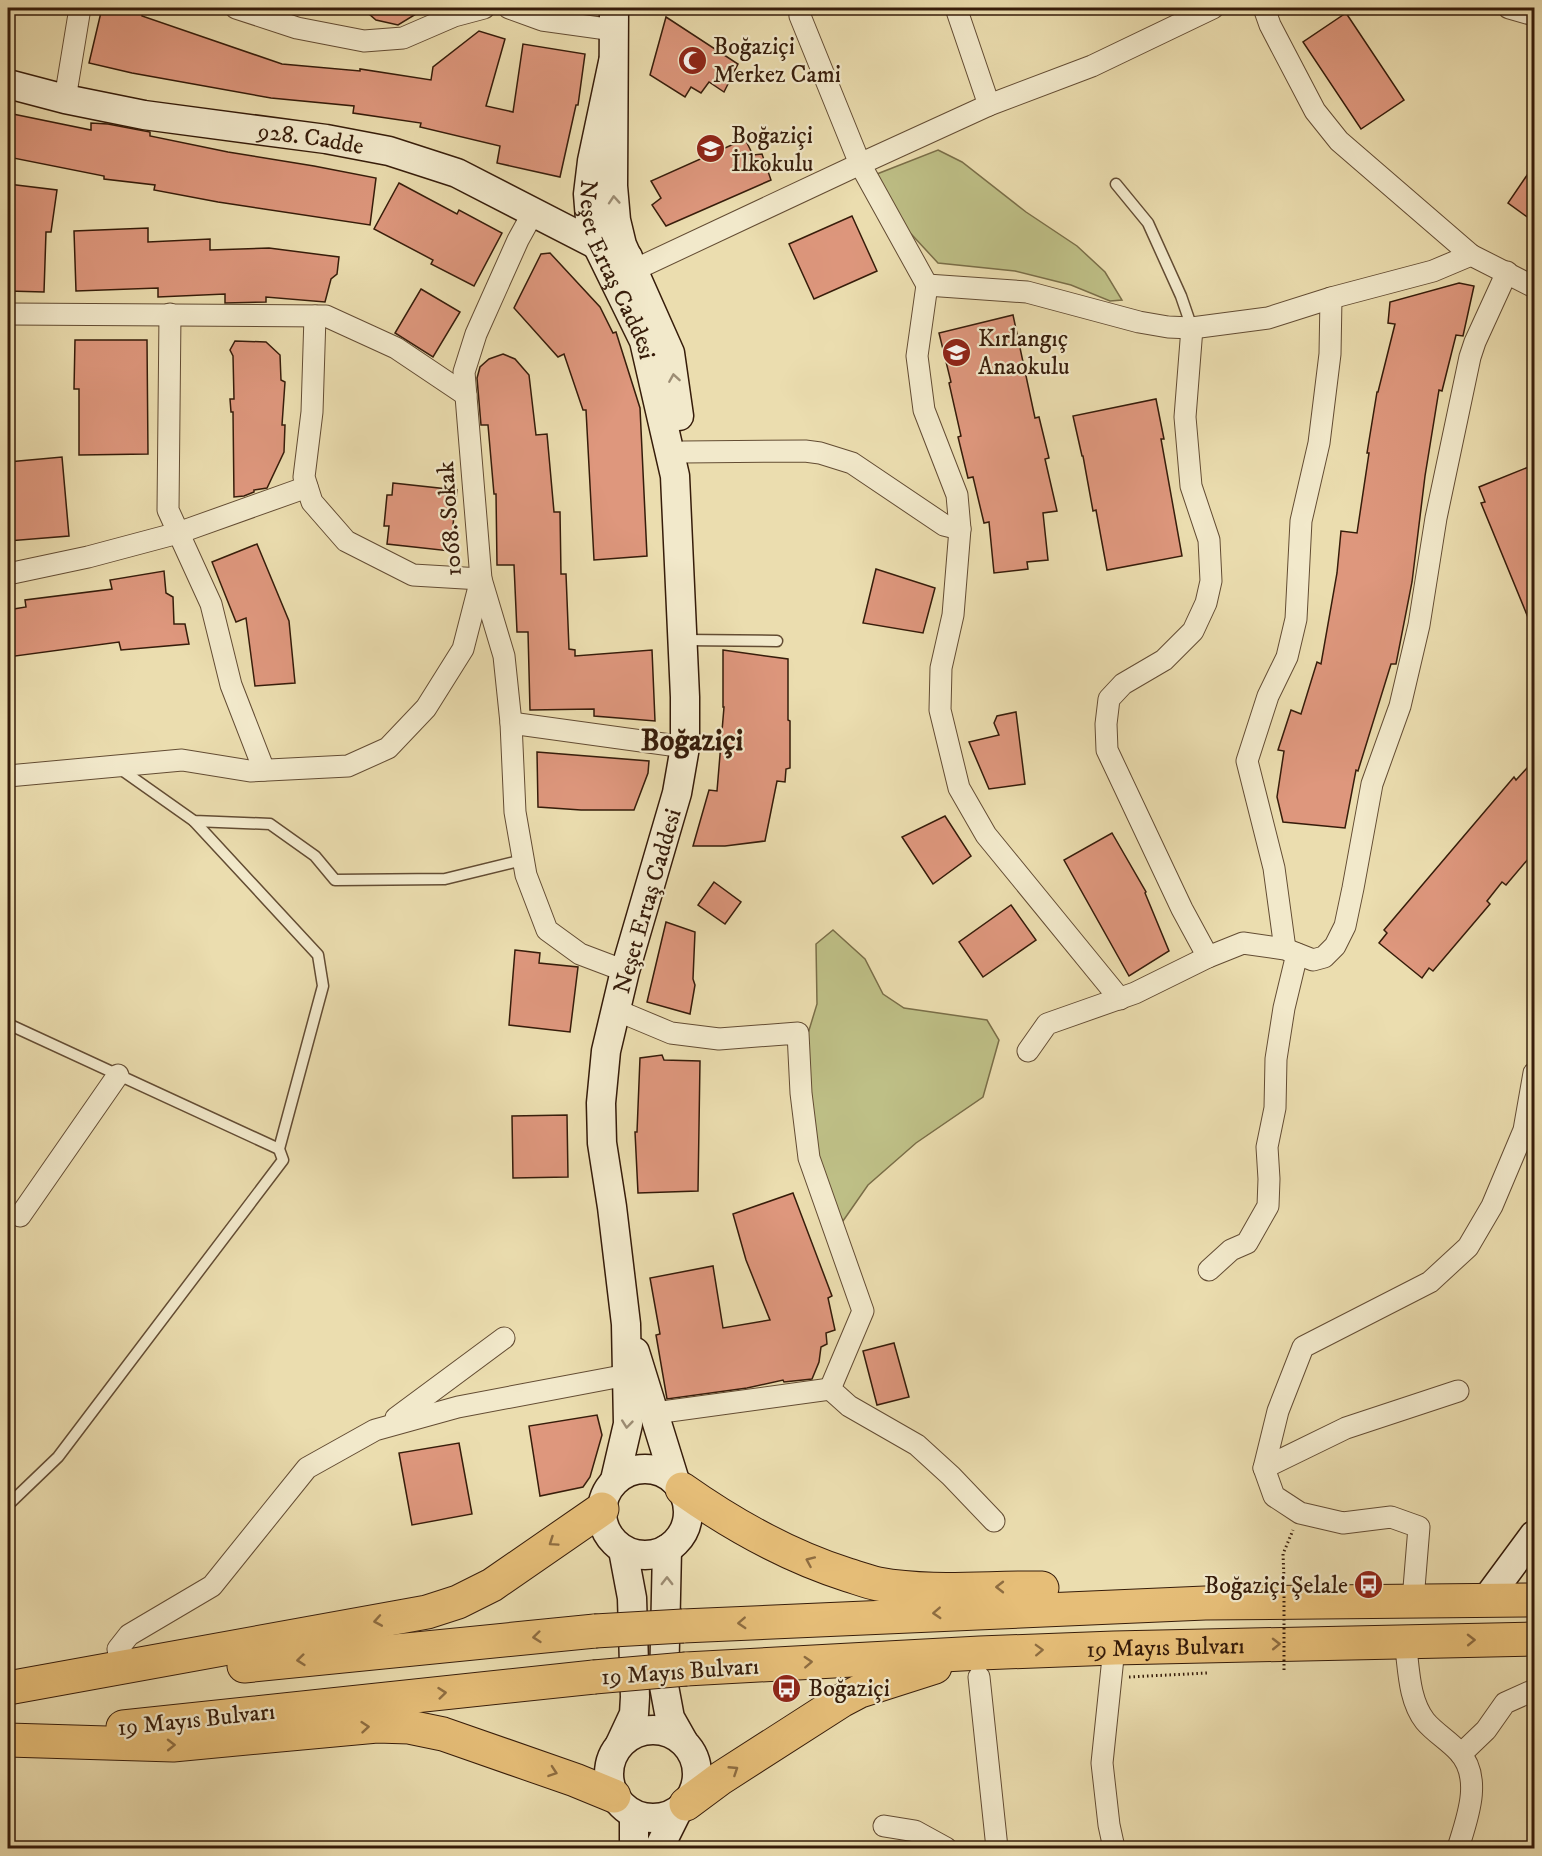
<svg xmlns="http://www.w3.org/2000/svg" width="1542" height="1856" font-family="'IM FELL DW Pica',serif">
<rect width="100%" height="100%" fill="#ebddaf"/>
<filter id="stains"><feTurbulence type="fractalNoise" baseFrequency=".00333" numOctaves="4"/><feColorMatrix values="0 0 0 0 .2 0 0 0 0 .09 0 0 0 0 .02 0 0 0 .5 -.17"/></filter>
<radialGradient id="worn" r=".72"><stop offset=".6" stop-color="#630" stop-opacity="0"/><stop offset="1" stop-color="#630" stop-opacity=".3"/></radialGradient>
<g fill="#bebf86" stroke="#7a6e48" stroke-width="1.5">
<polygon points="938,150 962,162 1026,212 1077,246 1105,272 1122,300 1110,301 1071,285 1015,271 938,263 901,223 877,174"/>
<polygon points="833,930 865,959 883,994 904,1008 987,1020 999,1040 983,1097 916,1143 868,1185 843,1221 817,1167 806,1040 817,1004 816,944"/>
</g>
<g fill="#de977d" stroke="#361c0a" stroke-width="1.5">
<polygon points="102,8 133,8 142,10 142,16 282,64 360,71 360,69 431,80 433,67 479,31 505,39 486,106 513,112 523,44 585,54 578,105 576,105 560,177 497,163 500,146 420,127 421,123 353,113 354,106 271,98 132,73 89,63"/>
<polygon points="362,8 426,8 398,25 376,20"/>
<polygon points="1346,13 1404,100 1361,129 1303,42"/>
<polygon points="666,17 738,64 724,92 709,82 701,93 691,87 685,97 650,75"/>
<polygon points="8,113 91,130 91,123 108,124 150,132 150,136 228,152 314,166 376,178 370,225 218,202 154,190 155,185 104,179 104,176 8,157"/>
<polygon points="745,139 753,155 762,154 771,180 666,226 652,205 661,198 651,181"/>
<polygon points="1534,165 1534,222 1508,203"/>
<polygon points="399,183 457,214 459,210 502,233 474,286 431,264 433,260 374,229"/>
<polygon points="8,184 57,190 51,232 46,232 44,292 8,291"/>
<polygon points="852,216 877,271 814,299 789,244"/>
<polygon points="148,228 148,242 210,239 210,250 269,248 339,257 337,274 331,279 325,302 266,297 266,302 225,303 225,294 158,297 158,288 76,291 74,231"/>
<polygon points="550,253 600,307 613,333 616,332 640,408 647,556 594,560 586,410 583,410 564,354 558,357 514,308 541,254"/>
<polygon points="1459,283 1474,286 1463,336 1456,335 1442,391 1439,390 1425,476 1412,582 1396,664 1391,664 1358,771 1356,770 1345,828 1283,822 1277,797 1284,751 1278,750 1291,710 1301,714 1317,662 1321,664 1337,573 1341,531 1357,533 1369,453 1367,453 1377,392 1378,392 1395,324 1388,323 1390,302"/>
<polygon points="421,289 460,312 433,357 395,333"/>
<polygon points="1013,315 1035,418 1039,417 1049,458 1045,459 1057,511 1043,513 1048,560 1027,562 1028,569 994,573 989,522 984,523 973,477 968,478 958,437 961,436 949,383 951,382 939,333"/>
<polygon points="75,340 147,340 148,454 79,455 79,389 74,389"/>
<polygon points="235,341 266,342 280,355 281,380 285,382 282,425 285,425 284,452 267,488 254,490 254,492 244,496 234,497 233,412 231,412 230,399 234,399 233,356 230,350"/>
<polygon points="503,354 515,359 529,375 536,435 547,434 554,512 560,512 561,574 566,574 569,649 575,650 575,656 652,650 655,721 594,716 594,709 530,710 528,632 517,632 514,565 497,565 496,494 494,494 488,425 481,425 477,378 480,367 489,359"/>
<polygon points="1156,399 1164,439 1161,439 1182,556 1107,570 1096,510 1093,511 1083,456 1082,456 1073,416"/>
<polygon points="62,457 69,536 8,541 8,462"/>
<polygon points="1531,466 1534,475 1534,632 1481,503 1485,502 1479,487"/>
<polygon points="393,483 457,490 450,551 387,544 389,526 384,526 387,495 392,495"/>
<polygon points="257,544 289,621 295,683 255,686 246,618 236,622 212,562"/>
<polygon points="876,569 935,588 923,633 863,623"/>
<polygon points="164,571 166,593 173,597 174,624 185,624 189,644 121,650 119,642 8,657 8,610 26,607 25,600 112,589 110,580"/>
<polygon points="723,650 788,659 788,720 790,721 790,768 786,769 785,782 777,781 765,841 725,846 693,846 709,790 717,791 724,707 723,707"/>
<polygon points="1016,712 1025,784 989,789 969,742 999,735 994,723 997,716"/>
<polygon points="537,752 649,761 648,773 634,810 581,810 538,807"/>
<polygon points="1527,768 1534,774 1534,852 1506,885 1502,882 1487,901 1490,904 1433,971 1429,968 1422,978 1379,943 1387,933 1384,930 1514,777 1516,780"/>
<polygon points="945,816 971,856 933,884 902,837"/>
<polygon points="1112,833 1146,892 1145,893 1169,951 1129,976 1064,860"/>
<polygon points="714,882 741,902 725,924 698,905"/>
<polygon points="1011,905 1036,940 983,977 959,942"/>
<polygon points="666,922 695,932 693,979 695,985 690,1014 647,1002"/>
<polygon points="515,950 540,953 539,963 578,967 570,1032 509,1025"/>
<polygon points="662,1055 664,1060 700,1061 698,1191 638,1193 635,1132 637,1132 640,1058"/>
<polygon points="567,1115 568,1177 513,1178 512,1116"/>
<polygon points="793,1193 832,1296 828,1298 835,1330 826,1333 827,1344 821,1347 819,1362 812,1379 784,1382 783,1380 747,1388 667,1399 656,1335 660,1334 650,1278 713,1266 723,1328 770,1320 746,1260 733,1214"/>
<polygon points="894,1343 909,1397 877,1405 863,1351"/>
<polygon points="597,1415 602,1435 590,1477 583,1487 540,1496 529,1426"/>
<polygon points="459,1443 472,1514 412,1525 399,1453"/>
</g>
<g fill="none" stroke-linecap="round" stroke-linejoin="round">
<defs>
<g id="lane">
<polyline points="1116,184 1148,223 1181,296 1192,328"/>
<polyline points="683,640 777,641"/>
<polyline points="119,768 194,821 270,824 315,856 335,880 445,879 523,860"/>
<polyline points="8,1024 279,1149"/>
<polyline points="8,1505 58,1457 283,1160 279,1149 323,986 318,955 194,821"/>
</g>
<g id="street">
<polyline points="236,8 297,28 364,41 403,38 454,16 484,8"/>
<polyline points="509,8 542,20 614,30"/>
<polyline points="799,8 800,16 860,164 927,285"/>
<polyline points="956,8 989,105"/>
<polyline points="1264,8 1270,25 1315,111 1339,141 1471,255"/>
<polyline points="1509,8 1534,15"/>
<polyline points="65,99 80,8"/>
<polyline points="634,270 860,164 989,105 1092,66 1213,8"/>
<polyline points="927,285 917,356 924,410 957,495 960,529 953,615 941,668 940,710 959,788 986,835 1120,999"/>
<polyline points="927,285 1027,292 1139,322 1168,327 1192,328 1268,318 1331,298 1433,271 1471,255 1534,287"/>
<polyline points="8,314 326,316 396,348 466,395"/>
<polyline points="170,314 168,510 211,604 231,685 264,770"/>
<polyline points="315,316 312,412 304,477 312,502 346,541 413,575 481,579 504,656 511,723 515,812 526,875 547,930 580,954 625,971"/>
<polyline points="1192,328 1185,417 1191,486 1209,540 1211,581 1206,603 1193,631 1164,660 1123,684 1109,699 1106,724 1107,750 1182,909 1208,957"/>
<polyline points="683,452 805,451 820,453 852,463 944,525 960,529"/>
<polyline points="8,574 88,557 178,533 307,487"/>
<polyline points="511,723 685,747"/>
<polyline points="8,776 182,760 250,771 348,766 388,748 426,708 463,649 481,579 464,372 476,334 518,240 534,211"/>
<polyline points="1285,949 1274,868 1247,761 1268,696 1287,657 1296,619 1301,521 1319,443 1330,354 1331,298"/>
<polyline points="616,1010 671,1033 719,1039 798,1033 801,1093 809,1158 863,1311 830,1389 849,1406 917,1445 951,1476 994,1521"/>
<polyline points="1028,1051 1047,1024 1135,993 1208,957 1243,943 1285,949 1313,960 1324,957 1335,946 1345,926 1353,888 1372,784 1400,706 1419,625 1436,518 1470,357 1475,342 1507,272"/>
<polyline points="20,1216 118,1075"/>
<polyline points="1209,1270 1231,1250 1247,1243 1268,1206 1269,1179 1267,1147 1275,1108 1276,1059 1284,1008 1297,954"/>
<polyline points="655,1413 830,1389"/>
<polyline points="396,1418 504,1338"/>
<polyline points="1264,1468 1346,1428 1458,1391"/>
<polyline points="1413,1600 1419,1527 1391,1517 1343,1523 1300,1513 1274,1496 1264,1468 1278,1411 1303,1347 1430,1282 1468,1247 1492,1206 1524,1130 1534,1073"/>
<path d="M1405 1641C1409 1667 1408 1699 1425 1721 1434 1732 1449 1741 1459 1752 1483 1778 1467 1819 1458 1848"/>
<polyline points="1114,1648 1102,1763 1109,1825 1114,1848"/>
<polyline points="122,1668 118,1649 129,1635 212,1586 307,1468 375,1430 458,1407 627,1375"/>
<polyline points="979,1677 997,1848"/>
<polyline points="1461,1754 1486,1730 1505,1703 1534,1690"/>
<polyline points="884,1826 915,1831 946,1848"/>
</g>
<g id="secondary">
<polyline points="614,8 613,186 616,220 622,245 670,353 679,416"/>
<path id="s1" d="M613 62 592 161 588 194 590 219 597 245 644 341 675 476 685 697V747L677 793 625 971 606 1051 601 1103 602 1143 612 1207 626 1324 628 1424 615 1480"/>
<path id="s2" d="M8 84 65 99 144 115 326 139 389 151 457 173 597 245 628 257"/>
<polyline points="635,1352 675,1481"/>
<circle cx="645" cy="1512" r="43"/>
<polyline points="667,1549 664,1686 670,1718 683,1741"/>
<polyline points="1486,1600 1534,1535"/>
<circle cx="653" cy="1774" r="44"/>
<polyline points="620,1744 634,1714 635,1697 632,1598 623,1550"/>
<polyline points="634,1815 634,1848"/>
<polyline points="659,1848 677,1812"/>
</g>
<g id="highway">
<path d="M682 1489C733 1525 788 1556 848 1575 858 1578 868 1582 878 1584 931 1594 988 1587 1042 1588"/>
<polyline points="683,1626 1205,1603 1534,1600"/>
<polyline points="244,1666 595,1631"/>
<path id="s3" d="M686 1669 980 1653 1114 1648 1534 1639"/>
<polyline points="8,1688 427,1612 458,1602 492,1585 602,1509"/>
<polyline points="123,1727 594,1677"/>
<polyline points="8,1740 173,1745 377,1726 409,1727 443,1734 575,1780 614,1796"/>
<polyline points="686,1804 721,1778 841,1701 860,1691 935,1667"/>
</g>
</defs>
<use href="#lane" stroke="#634c33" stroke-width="13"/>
<use href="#street" stroke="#634c33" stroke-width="23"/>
<use href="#secondary" stroke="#361c0a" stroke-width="31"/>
<use href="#highway" stroke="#361c0a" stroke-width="35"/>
<g stroke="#361c0a" stroke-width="3" stroke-dasharray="1.5 3" stroke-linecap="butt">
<polyline points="1284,1578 1283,1554 1293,1530"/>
<polyline points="1129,1677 1207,1673"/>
</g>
<use href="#lane" stroke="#f2e9cb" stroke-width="10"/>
<use href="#street" stroke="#f2e9cb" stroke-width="21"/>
<use href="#secondary" stroke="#f2e9cb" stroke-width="28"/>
<use href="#highway" stroke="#e6be78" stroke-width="33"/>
<defs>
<g id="highway-bridge">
<polyline points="595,1631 683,1626"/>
<polyline points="594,1677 686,1669"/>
</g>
</defs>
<use href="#highway-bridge" stroke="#361c0a" stroke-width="35" stroke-linecap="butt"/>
<polyline stroke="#361c0a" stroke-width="3" stroke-dasharray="1.5 3" stroke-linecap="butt" points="1284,1670 1284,1580"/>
<use href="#highway-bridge" stroke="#e6be78" stroke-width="33"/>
</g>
<defs><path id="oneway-chevron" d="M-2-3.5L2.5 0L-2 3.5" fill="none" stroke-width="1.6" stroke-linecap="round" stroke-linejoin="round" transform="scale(1.5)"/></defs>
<g stroke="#9d8d74">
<use href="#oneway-chevron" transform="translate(614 200) rotate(-94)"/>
<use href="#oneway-chevron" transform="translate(674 378) rotate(-99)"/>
<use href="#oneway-chevron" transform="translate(627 1424) rotate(96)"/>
<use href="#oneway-chevron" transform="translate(667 1581) rotate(-90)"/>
</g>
<g stroke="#8e6d41">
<use href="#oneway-chevron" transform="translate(553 1542) rotate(146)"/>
<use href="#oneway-chevron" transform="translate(810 1561) rotate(-156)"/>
<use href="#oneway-chevron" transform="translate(1000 1587) rotate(-180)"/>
<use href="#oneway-chevron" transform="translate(937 1613) rotate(177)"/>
<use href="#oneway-chevron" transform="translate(378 1621) rotate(170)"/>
<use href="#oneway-chevron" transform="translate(742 1623) rotate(177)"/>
<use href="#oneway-chevron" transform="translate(537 1637) rotate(174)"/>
<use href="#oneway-chevron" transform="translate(1471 1640) rotate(-1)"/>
<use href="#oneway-chevron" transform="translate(1276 1644) rotate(-1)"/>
<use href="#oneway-chevron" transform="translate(1039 1650) rotate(-2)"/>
<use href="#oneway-chevron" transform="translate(301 1660) rotate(174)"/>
<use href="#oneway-chevron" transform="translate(808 1662) rotate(-3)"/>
<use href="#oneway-chevron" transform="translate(442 1693) rotate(-6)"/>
<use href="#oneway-chevron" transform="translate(365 1727) rotate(-5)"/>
<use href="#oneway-chevron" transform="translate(171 1745) rotate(-1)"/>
<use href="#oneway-chevron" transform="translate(734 1770) rotate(-33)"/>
<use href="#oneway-chevron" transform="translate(553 1772) rotate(19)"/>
</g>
<defs>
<symbol id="mosque-disc" viewBox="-11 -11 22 22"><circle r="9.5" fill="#8f2418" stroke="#f2e9cb"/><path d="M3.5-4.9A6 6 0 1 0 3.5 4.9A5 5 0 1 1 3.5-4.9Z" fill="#fff"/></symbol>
<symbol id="school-disc" viewBox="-11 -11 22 22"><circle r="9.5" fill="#8f2418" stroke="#f2e9cb"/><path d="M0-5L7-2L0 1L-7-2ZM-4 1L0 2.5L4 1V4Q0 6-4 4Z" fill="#fff"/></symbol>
<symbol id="bus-disc" viewBox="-11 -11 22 22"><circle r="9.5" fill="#8f2418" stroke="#f2e9cb"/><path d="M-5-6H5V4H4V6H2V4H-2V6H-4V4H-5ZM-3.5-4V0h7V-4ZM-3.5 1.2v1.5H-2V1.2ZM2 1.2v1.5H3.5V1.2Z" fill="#fff"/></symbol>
</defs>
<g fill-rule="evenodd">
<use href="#mosque-disc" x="676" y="44" width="33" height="33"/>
<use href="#school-disc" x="694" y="132" width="33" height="33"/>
<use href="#school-disc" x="940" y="336" width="33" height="33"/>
<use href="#bus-disc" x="1352" y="1568" width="33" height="33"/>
<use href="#bus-disc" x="770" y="1672" width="33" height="33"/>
</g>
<g text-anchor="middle" stroke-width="4.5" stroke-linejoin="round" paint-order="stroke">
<g font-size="24" fill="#361c0a" stroke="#f2e9cb" text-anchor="start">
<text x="713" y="54">Boğaziçi<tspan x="713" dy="28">Merkez Cami</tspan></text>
<text x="731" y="143">Boğaziçi<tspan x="731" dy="28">İlkokulu</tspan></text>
<text x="978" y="346">Kırlangıç<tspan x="978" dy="28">Anaokulu</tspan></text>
<text x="1348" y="1593" text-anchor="end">Boğaziçi Şelale</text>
<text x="808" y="1696">Boğaziçi</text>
</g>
<g font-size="24" fill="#361c0a" stroke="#f2e9cb">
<text dy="8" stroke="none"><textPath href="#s2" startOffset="308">928. Cadde</textPath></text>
<text dy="8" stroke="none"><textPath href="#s1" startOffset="216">Neşet Ertaş Caddesi</textPath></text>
<text transform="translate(449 519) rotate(-94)" y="8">1068. Sokak</text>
<text transform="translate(647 901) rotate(-74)" y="8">Neşet Ertaş Caddesi</text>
<text dy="8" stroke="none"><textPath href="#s3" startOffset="480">19 Mayıs Bulvarı</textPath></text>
<text transform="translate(680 1671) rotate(-4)" y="8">19 Mayıs Bulvarı</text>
<text transform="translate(196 1719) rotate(-6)" y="8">19 Mayıs Bulvarı</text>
</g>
<g font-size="30" font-weight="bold" fill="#361c0a" stroke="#f2e9cb">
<text x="692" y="750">Boğaziçi</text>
</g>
</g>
<rect width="1542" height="1856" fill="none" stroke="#ebddaf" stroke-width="30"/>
<rect x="9" y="9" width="1524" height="1838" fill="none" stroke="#361c0a" stroke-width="3"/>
<rect x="15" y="15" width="1512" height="1826" fill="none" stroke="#361c0a" stroke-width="1.5"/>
<rect width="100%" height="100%" filter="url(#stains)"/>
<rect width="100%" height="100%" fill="url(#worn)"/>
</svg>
